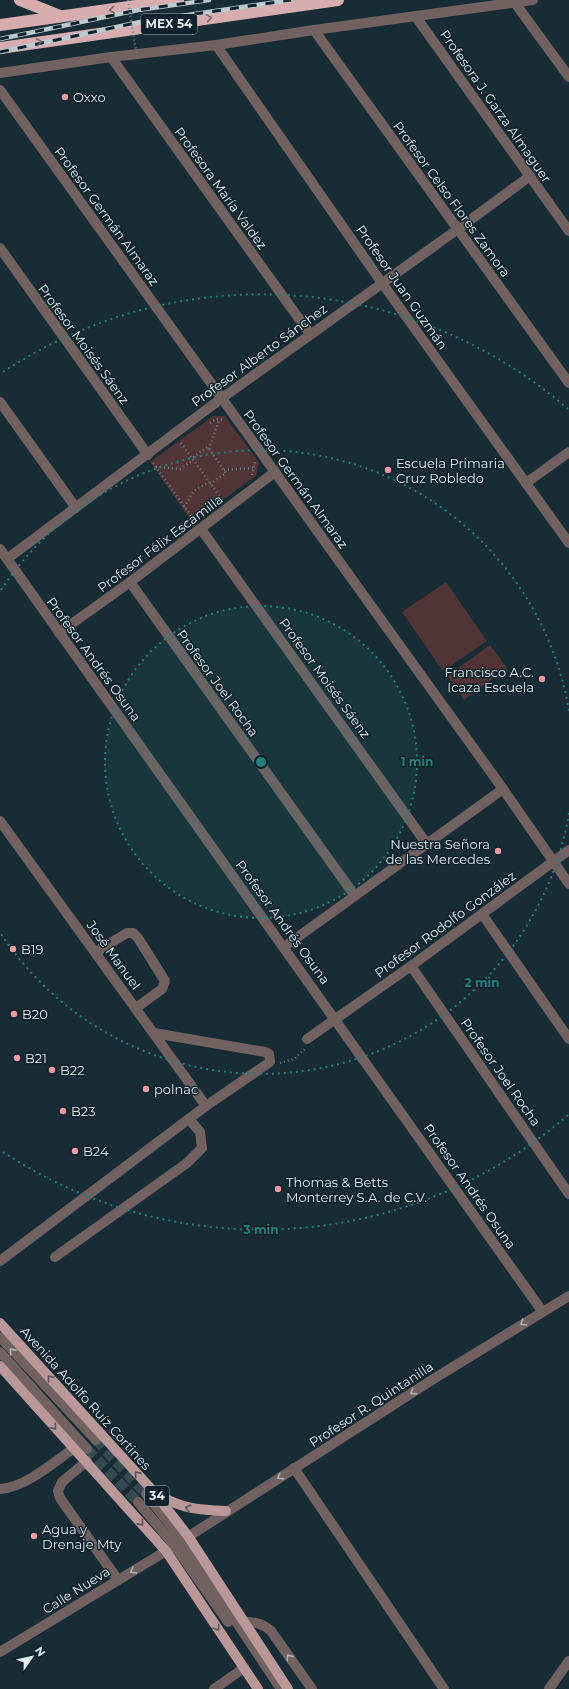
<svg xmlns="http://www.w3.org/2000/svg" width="569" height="1689" font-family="Montserrat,sans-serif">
<rect width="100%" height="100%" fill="#172c34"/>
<g fill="#513536">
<polygon points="213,416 225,416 259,463 256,476 192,522 150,462"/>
<polygon points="446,582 487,641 443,671 402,612"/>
<polygon points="490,645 507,668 464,700 447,676"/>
</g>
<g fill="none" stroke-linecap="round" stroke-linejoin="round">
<g stroke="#354950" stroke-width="10" stroke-dasharray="10 5" stroke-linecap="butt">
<polyline points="96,1440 146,1494"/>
<polyline points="87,1449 138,1502"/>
</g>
<g stroke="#6e7f86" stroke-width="2.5" stroke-dasharray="1 3" stroke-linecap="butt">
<polyline points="210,423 216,419 224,420"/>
<polyline points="181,443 192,458"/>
<polyline points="209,449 219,420"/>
<polyline points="153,463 195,521"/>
<polyline points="156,467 180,469 193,460"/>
<polyline points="224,470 254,468"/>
<polyline points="252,475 255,462"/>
<polyline points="210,484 226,473 208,447 192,458 221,498"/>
<polyline points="184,507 194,491 209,482"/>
<polyline points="280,1063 294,1059 305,1049"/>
</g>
<g stroke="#726161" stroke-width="10">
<polyline points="515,3 569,77"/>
<polyline points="416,17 569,231"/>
<polyline points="314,30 569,383"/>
<polyline points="216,45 382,283 569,543"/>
<polyline points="111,57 310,334"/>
<polyline points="0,73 111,57 216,45 314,30 533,0"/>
<polyline points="0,90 503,789 569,884"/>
<polyline points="0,248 148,455"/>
<polyline points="0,402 76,508"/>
<polyline points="526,483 569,452"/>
<polyline points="201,529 426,843"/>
<polyline points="0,549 542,1311"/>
<polyline points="7,559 222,398 458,229 530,176"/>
<polyline points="130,582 355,896"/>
<polyline points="59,633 130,582 275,472"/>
<polyline points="0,821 206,1106"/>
<polyline points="482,914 569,1039"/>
<polyline points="284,947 503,789"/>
<polyline points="96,952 127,933 133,933 138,938 165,981 162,989 136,1008"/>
<polyline points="411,966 569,1194"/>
<polyline points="307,1039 411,966 569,850"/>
<polyline points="55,1257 187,1163 202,1148 200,1132 189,1119"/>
<polyline points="0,1261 206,1106 270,1062 269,1054 265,1052 154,1033"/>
<polyline points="0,1337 96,1440"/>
<polyline points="0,1352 87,1449"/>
<polyline points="87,1461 62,1482 58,1491 60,1498 118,1580"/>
<polyline points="294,1468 444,1689"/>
<path d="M0 1489C26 1487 53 1463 74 1448"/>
<polyline points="146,1494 182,1540 281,1689"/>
<polyline points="138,1502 174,1545 228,1622"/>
<path d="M243 1622C255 1622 262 1623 271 1631L312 1689"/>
<polyline points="0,1652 166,1551 435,1378 569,1296"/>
<polyline points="214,1689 244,1668"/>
<polyline points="549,1689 569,1661"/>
</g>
<g stroke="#ba9899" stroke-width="10">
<polyline points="0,1323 154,1492 188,1536 288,1689"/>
<polyline points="0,1366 166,1551 258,1689"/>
<path d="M159 1495C182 1509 200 1510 226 1511"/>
</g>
<g stroke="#d7adaf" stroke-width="12">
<polyline points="20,0 60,16"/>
<polyline points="0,25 178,0"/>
<polyline points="0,48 338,0"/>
</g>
<defs>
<g id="rail">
<polyline points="0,39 138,10 209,0"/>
<polyline points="0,52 140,22 291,0"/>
</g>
</defs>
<use href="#rail" stroke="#bccacf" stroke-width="4.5"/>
<use href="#rail" stroke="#0d222a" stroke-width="3" stroke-dasharray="9" stroke-linecap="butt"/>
<polyline stroke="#6e7f86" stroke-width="2.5" stroke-dasharray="1 3" stroke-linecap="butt" points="128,0 137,58"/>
</g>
<defs><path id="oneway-chevron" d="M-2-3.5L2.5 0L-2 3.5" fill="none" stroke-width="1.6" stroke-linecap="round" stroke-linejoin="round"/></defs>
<g stroke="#72686c">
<use href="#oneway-chevron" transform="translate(112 10) rotate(172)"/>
<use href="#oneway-chevron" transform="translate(209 18) rotate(-8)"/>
<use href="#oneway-chevron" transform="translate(39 42) rotate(-8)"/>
</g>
<g stroke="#afafb1">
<use href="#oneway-chevron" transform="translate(523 1323) rotate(148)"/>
<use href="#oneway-chevron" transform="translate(12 1351) rotate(-132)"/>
<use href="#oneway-chevron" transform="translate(413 1392) rotate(147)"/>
<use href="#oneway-chevron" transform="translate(280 1477) rotate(148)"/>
<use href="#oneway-chevron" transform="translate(133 1571) rotate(149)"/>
<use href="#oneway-chevron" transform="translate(289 1657) rotate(-125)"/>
</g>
<g stroke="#5b575c">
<use href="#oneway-chevron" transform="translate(50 1378) rotate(-132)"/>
<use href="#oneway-chevron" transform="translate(54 1427) rotate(48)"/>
<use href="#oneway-chevron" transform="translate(137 1474) rotate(-132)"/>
<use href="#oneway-chevron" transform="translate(188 1508) rotate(-166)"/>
<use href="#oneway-chevron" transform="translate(141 1523) rotate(48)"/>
<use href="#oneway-chevron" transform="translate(217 1628) rotate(56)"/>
</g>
<circle cx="261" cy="762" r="156" fill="#24827b" fill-opacity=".12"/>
<g fill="none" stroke="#24827b" stroke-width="2" stroke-dasharray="2 4">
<circle cx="261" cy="762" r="156"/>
<path d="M569 813A312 312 0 0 1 1 934M1 590A312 312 0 0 1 569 711"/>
<path d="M568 1115A468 468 0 0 1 3 1152M3 372A468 468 0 0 1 568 409"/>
</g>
<g fill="#f49aa0" stroke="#0d222a" stroke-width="1.5">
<circle cx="65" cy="97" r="4"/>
<circle cx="388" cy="470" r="4"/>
<circle cx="542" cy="679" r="4"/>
<circle cx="498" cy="851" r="4"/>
<circle cx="13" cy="949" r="4"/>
<circle cx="14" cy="1014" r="4"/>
<circle cx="17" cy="1058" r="4"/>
<circle cx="52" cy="1070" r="4"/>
<circle cx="146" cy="1089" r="4"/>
<circle cx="63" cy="1111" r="4"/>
<circle cx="75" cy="1151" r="4"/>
<circle cx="278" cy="1189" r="4"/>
<circle cx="34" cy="1536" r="4"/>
</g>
<g text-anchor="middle" stroke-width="3" stroke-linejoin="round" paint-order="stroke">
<g fill="#0d222a" stroke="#a1b1b6" stroke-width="1">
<rect x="141" y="14" width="56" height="20" rx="3"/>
<rect x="145" y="1486" width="24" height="20" rx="3"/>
</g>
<g font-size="12" font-weight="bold" fill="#e1eef2">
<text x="169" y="28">MEX 54</text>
<text x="157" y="1500">34</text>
</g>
<g font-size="13" fill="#e1eef2" stroke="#0d222a" text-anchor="start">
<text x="73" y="102">Oxxo</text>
<text x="396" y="468">Escuela Primaria<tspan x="396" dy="15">Cruz Robledo</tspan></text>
<text x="534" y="677" text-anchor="end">Francisco A.C.<tspan x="534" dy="15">Icaza Escuela</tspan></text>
<text x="490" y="849" text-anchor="end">Nuestra Señora<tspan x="490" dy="15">de las Mercedes</tspan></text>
<text x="21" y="954">B19</text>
<text x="22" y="1019">B20</text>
<text x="25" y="1063">B21</text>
<text x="60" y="1075">B22</text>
<text x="154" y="1094">polnac</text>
<text x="71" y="1116">B23</text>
<text x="83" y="1156">B24</text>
<text x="286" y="1187">Thomas &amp; Betts<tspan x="286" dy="15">Monterrey S.A. de C.V.</tspan></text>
<text x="42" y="1534">Agua y<tspan x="42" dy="15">Drenaje Mty</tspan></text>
</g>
<g font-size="13" fill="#e1eef2" stroke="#0d222a">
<text transform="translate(496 106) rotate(55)" y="5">Profesora J. Garza Almaguer</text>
<text transform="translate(221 188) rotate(54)" y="5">Profesora María Valdez</text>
<text transform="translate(452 199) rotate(54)" y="5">Profesor Celso Flores Zamora</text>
<text transform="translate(107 216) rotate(54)" y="5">Profesor Germán Almaraz</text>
<text transform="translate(402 287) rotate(55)" y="5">Profesor Juan Guzmán</text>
<text transform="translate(84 344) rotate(54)" y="5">Profesor Moisés Sáenz</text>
<text transform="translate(259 355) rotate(-36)" y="5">Profesor Alberto Sánchez</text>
<text transform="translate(296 479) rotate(54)" y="5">Profesor Germán Almaraz</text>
<text transform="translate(160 543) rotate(-37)" y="5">Profesor Félix Escamilla</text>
<text transform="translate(94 659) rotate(54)" y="5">Profesor Andrés Osuna</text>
<text transform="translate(325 678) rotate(54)" y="5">Profesor Moisés Sáenz</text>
<text transform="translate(218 683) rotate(54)" y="5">Profesor Joel Rocha</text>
<text transform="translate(283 922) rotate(54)" y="5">Profesor Andrés Osuna</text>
<text transform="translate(445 924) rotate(-36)" y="5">Profesor Rodolfo González</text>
<text transform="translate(114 955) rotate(54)" y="5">José Manuel</text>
<text transform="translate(501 1072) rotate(55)" y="5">Profesor Joel Rocha</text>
<text transform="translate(470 1186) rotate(55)" y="5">Profesor Andrés Osuna</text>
<text transform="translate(86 1398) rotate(48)" y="5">Avenida Adolfo Ruíz Cortines</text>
<text transform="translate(371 1404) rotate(-33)" y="5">Profesor R. Quintanilla</text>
<text transform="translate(76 1590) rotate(-32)" y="5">Calle Nueva</text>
</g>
</g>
<circle cx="261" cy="762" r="6" fill="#24827b" stroke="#0d222a" stroke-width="2"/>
<g font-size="12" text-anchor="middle" font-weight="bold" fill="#24827b" stroke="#0d222a" stroke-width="3" stroke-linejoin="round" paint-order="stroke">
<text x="417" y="766">1 min</text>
<text x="482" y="987">2 min</text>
<text x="261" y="1234">3 min</text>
</g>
<g transform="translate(32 1657) rotate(56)" stroke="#0d222a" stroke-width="3" paint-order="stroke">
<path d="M0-3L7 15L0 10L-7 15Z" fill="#e1eef2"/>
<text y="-6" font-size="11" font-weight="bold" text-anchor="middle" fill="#e1eef2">N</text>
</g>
</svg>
